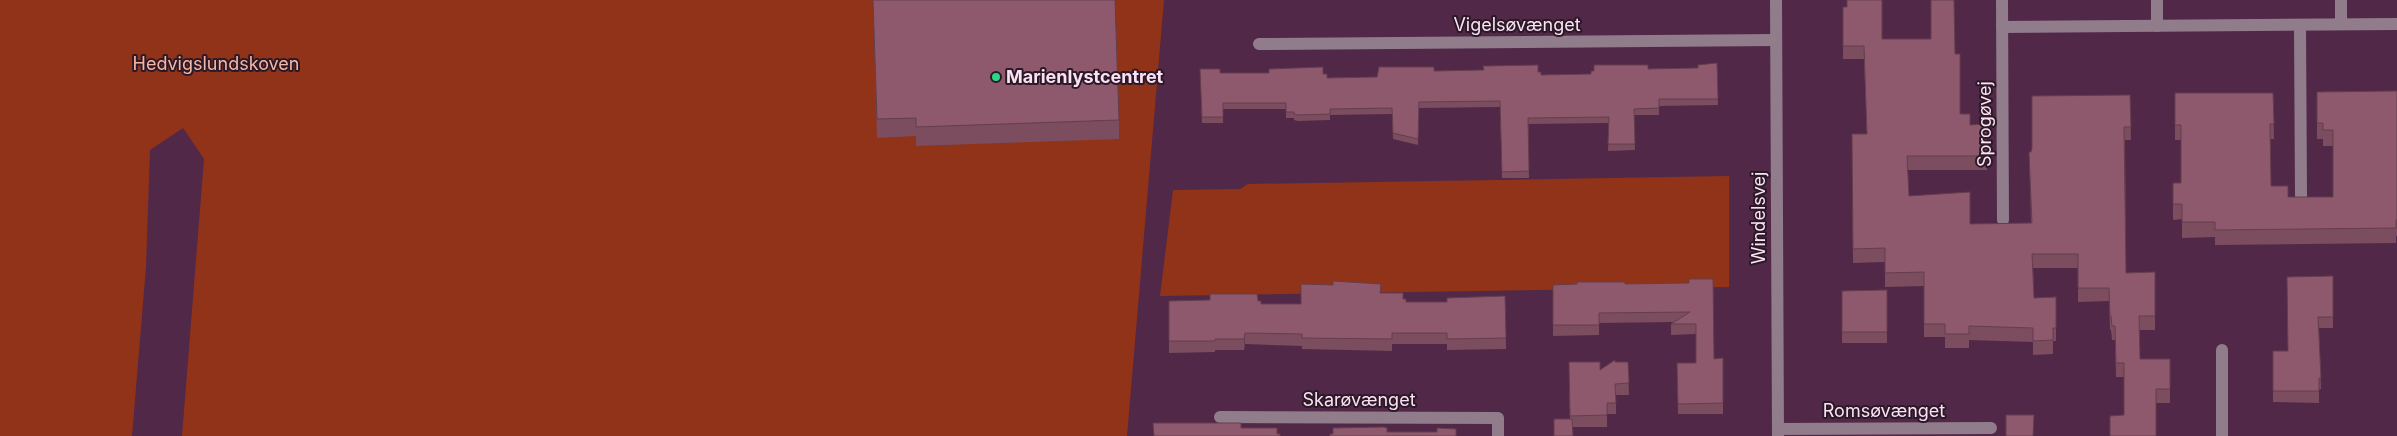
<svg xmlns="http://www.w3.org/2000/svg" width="2397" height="436" font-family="Inter,sans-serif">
<rect width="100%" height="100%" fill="#512848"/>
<g fill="#913318">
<polygon points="0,0 1164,0 1127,436 182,436 204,159 183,128 150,150 146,267 132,436 0,436"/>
<polygon points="1729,176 1729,287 1160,296 1173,190 1240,189 1248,184"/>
</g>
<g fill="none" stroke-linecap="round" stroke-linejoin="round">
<g stroke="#917c8b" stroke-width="12">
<polyline points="1776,0 1778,436"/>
<polyline points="2002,0 2003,220"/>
<polyline points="2341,24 2341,0"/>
<polyline points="2157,26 2157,0"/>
<polyline points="2300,26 2301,196"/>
<polyline points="2002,27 2397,24"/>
<polyline points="1259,44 1776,40"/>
<polyline points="2222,350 2222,436"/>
<polyline points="1220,417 1498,418 1498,436"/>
<polyline points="1778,429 1991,428"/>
</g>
</g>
<g fill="#7b4d5e">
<polygon points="873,0 1119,120 1119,139 916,146 916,136 877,138"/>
<polygon points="1843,7 1882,39 1955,54 1960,114 1970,125 1987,124 1987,170 1907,170 1909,196 1970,224 2031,223 2029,152 2031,152 2130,95 2131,140 2125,140 2126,273 2155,272 2155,330 2140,330 2140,359 2170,359 2170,403 2156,403 2124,415 2124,377 2116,377 2115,340 2112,340 2111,330 2110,330 2109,301 2078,302 2078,268 2033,268 2034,298 2056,328 2056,341 2053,341 2053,354 2033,355 2033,342 1969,340 1969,348 1945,348 1945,337 1924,337 1924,286 1885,287 1885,262 1853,263 1852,134 1867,134 1864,59 1843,59"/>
<polygon points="1717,63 1718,105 1659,106 1659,115 1634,115 1635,150 1608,151 1609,123 1528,124 1529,178 1502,178 1500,107 1419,108 1418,145 1393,139 1392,114 1330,115 1330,120 1298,121 1294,120 1294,118 1286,118 1286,109 1223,109 1223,123 1202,123 1200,69 1220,73 1323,74 1327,78 1377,77 1434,71 1538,72 1541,75 1591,74 1648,69 1698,68"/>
<polygon points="2397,91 2397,236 2396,236 2396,243 2215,245 2215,237 2182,238 2182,219 2173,220 2173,183 2181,183 2181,140 2175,140 2175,93 2273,93 2274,139 2270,139 2271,186 2288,197 2333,197 2333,146 2323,146 2323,139 2317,139 2317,92"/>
<polygon points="2333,276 2333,328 2319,328 2321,389 2319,389 2319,403 2273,402 2273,351 2288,351"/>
<polygon points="1689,283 1714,359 1723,358 1723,414 1678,414 1677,363 1696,363 1696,334 1671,335 1671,324 1674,322 1599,323 1599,335 1553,336 1553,285"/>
<polygon points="1887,290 1887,343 1842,343 1842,291"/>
<polygon points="1381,293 1403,299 1406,302 1447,302 1505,296 1506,349 1447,350 1447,344 1392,344 1392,351 1302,349 1302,346 1245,344 1244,350 1215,350 1215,352 1169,353 1169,301 1258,301 1261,304 1301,304"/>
<polygon points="1569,362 1600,370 1615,362 1628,362 1629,395 1616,395 1616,414 1607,414 1607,427 1572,427 1570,419"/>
</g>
<polygon fill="#643e4c" points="1245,333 1245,344 1244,350 1244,339"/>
<g fill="#8f596d" stroke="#643e4c">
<polygon points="873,0 1115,0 1119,120 916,127 916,118 877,119"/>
<polygon points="1847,0 1882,0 1882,39 1931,39 1931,0 1954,0 1955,54 1960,54 1960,114 1970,114 1970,125 1987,124 1987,156 1907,156 1909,196 1970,192 1970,224 2032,223 2029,152 2031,152 2032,148 2032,96 2130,95 2131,127 2124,127 2126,273 2155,272 2155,316 2139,316 2140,359 2170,359 2170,389 2156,389 2156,436 2110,436 2110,416 2124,415 2124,363 2116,363 2115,326 2112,326 2111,316 2110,316 2109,288 2078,288 2078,254 2032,254 2034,298 2056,297 2056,328 2053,328 2053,340 2033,341 2033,328 1969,326 1969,334 1945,334 1945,324 1924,324 1924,272 1885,273 1885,248 1853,249 1852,134 1867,134 1864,46 1843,46 1843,7 1847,7"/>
<polygon points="1717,63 1718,99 1659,99 1659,108 1634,109 1635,144 1608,144 1609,117 1528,118 1529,171 1502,172 1500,101 1419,102 1418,139 1393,133 1392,108 1330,109 1330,114 1298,115 1294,114 1294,112 1286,112 1286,103 1223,103 1223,117 1202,117 1200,69 1220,69 1220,73 1269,73 1269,69 1323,67 1323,74 1327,74 1327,78 1377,77 1379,67 1434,67 1434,71 1484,70 1483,66 1487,66 1538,65 1538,72 1541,72 1541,75 1591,74 1591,71 1594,71 1594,65 1648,65 1648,69 1698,68 1698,65"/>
<polygon points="2397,91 2397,220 2396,220 2396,228 2215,230 2215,222 2182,222 2182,204 2173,204 2173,183 2181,183 2181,125 2175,125 2175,93 2273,93 2274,124 2270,124 2271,186 2288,186 2288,197 2333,197 2333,130 2323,130 2323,123 2317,123 2317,92"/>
<polygon points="2333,276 2333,317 2318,317 2321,378 2319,378 2319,391 2273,391 2273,351 2288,351 2287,277"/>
<polygon points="1689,279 1713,279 1714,359 1723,358 1723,403 1678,404 1677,363 1696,363 1696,324 1671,324 1690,312 1599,313 1599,325 1553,325 1553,285 1577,284 1577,282 1625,282 1625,284 1689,283"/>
<polygon points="1333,281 1381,284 1380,293 1403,293 1403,299 1406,299 1406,302 1447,302 1447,298 1505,296 1506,338 1447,339 1447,333 1392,333 1392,339 1302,338 1302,334 1245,333 1244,339 1215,339 1215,341 1169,341 1169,301 1210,300 1210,294 1257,294 1258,301 1261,301 1261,304 1301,304 1301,284 1333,285"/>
<polygon points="1887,290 1887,332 1842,332 1842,291"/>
<polygon points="1615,360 1615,362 1628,362 1629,383 1615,384 1616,403 1607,403 1607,415 1570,416 1569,362 1600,362 1600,370"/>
<polygon points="2006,415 2034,415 2033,436 2006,436"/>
<polygon points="1554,419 1572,419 1573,436 1554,436"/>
<polygon points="1153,423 1241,423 1241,428 1277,428 1277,434 1280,434 1280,436 1154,436"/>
<polygon points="1384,427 1387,428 1387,432 1437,432 1437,428 1456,429 1456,436 1330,436 1330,434 1333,434 1333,428"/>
</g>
<circle fill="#29d885" stroke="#2c1927" stroke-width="2" cx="996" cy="77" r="5"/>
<g text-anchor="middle" stroke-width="4" stroke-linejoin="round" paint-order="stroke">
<g font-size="18" fill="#fbe1f4" stroke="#2c1927">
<text x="1517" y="31">Vigelsøvænget</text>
<text transform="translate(1985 124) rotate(-90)" y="6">Sprogøvej</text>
<text transform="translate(1759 218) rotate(-90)" y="6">Windelsvej</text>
<text x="1359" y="406">Skarøvænget</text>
<text x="1884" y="417">Romsøvænget</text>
</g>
<g font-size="18" fill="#f6b6a4" stroke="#2c1927">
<text x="216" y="70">Hedvigslundskoven</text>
</g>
<g font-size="18" font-weight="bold" fill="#fbe1f4" stroke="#2c1927" text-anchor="start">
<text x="1006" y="83">Marienlystcentret</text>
</g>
</g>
</svg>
